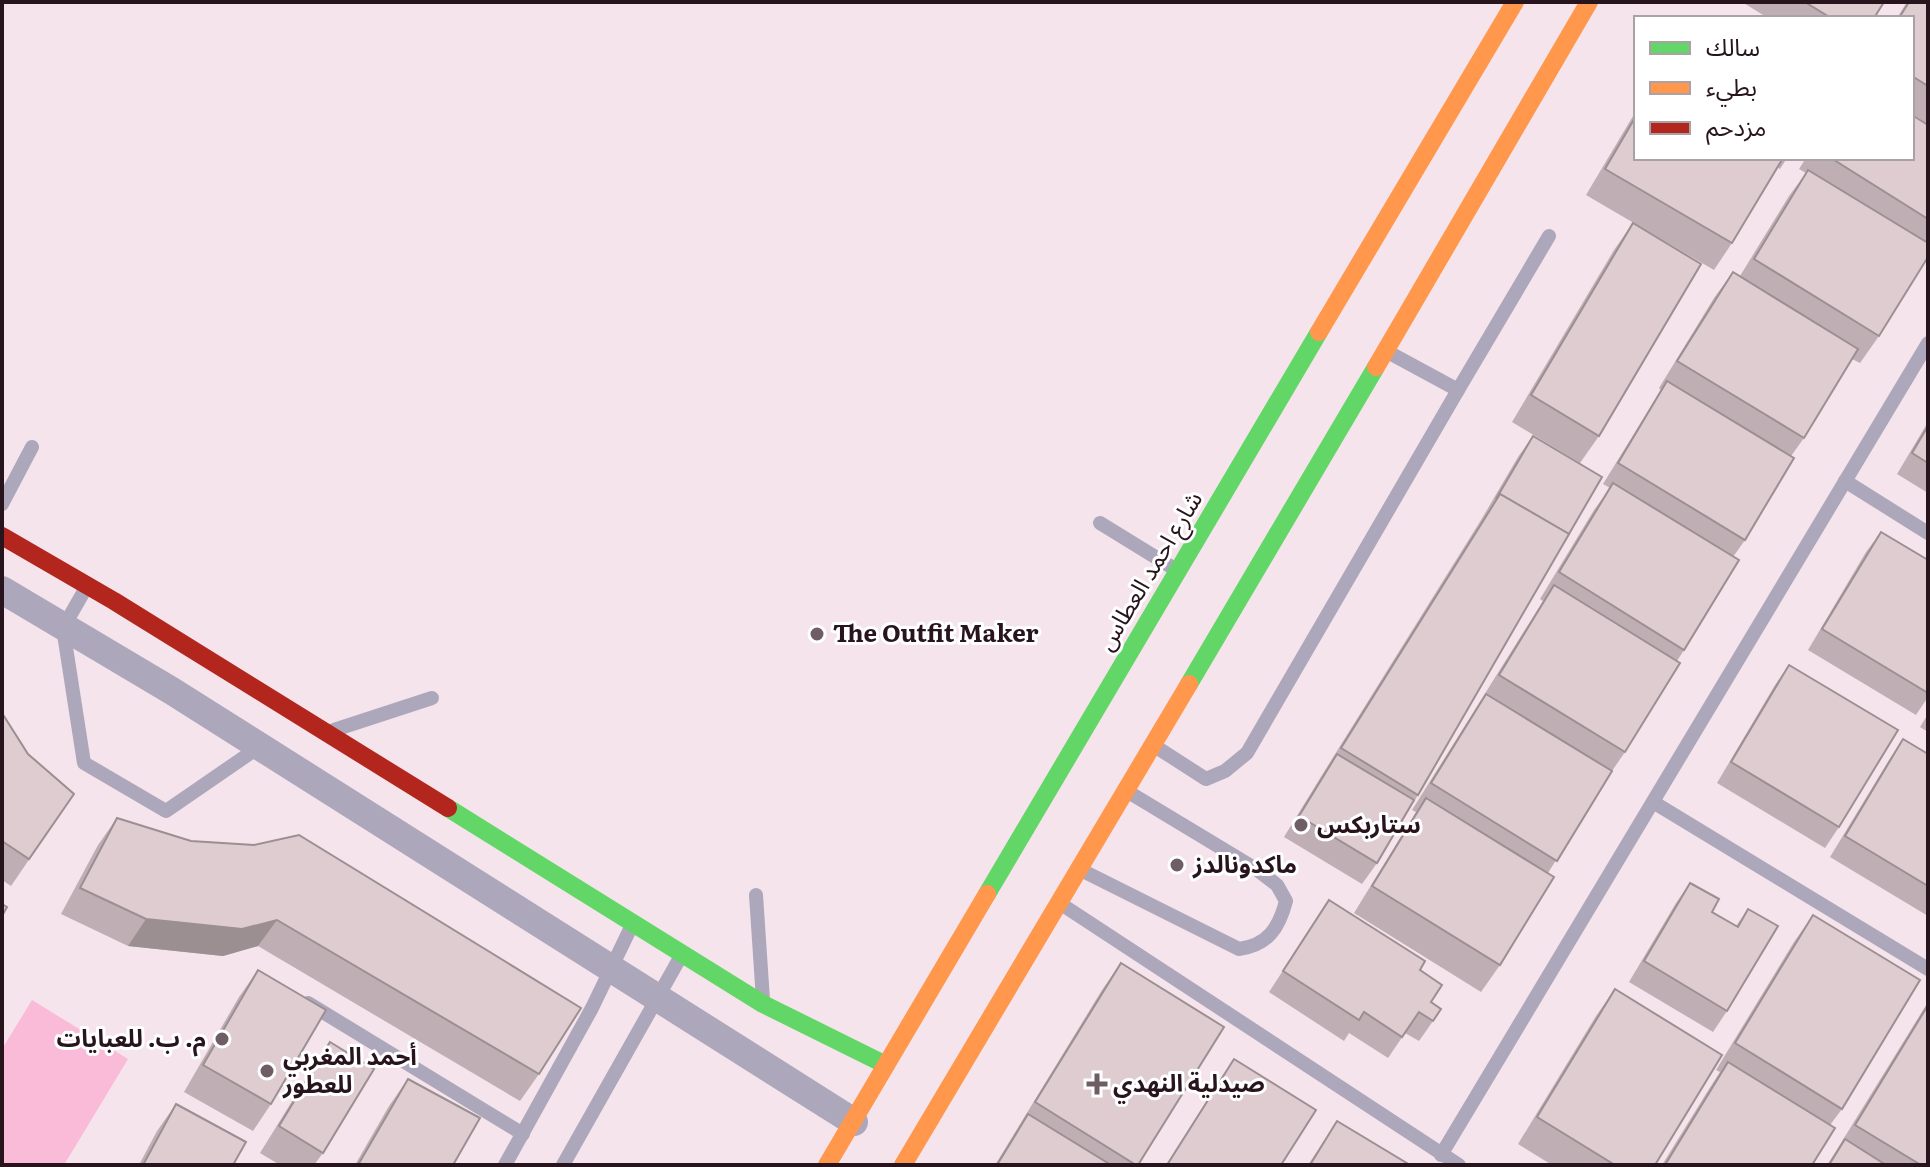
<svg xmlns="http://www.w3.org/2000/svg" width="1930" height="1167" font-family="Literata,'Noto Sans Arabic',serif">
<rect width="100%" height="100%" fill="#f5e4eb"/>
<polygon fill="#fabbd9" points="32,1000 128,1059 64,1165 2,1165 2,1049"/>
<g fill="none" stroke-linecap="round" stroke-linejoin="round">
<g stroke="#ada7bb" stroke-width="14">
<polyline points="1386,351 1458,390 1549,236"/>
<polyline points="1845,481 1928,533"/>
<polyline points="2,504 32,447"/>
<polyline points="1100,523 1178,571"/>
<polyline points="87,586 63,628 84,763 166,811 259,747"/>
<polyline points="334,730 432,698"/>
<polyline points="1153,745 1206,779 1225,771 1247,753 1458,390"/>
<polyline points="1653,802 1928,969"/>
<path d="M1081 870 1239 949C1268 945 1279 928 1286 901L1277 885 1256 869 1125 790"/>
<polyline points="756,895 763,1000"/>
<polyline points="1061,904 1459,1165"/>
<polyline points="308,1003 523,1134"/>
<polyline points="1441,1155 1928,343"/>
<polyline points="505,1165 592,1008 633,923"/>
<polyline points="563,1165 681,956"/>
</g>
<polyline stroke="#ada7bb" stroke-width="28" points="2,590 172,691 854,1122"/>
<g stroke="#63d668" stroke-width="18">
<polyline points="1189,684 1376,367"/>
<polyline points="448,808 763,1004 886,1065"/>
<polyline points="987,894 1319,332"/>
</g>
<g stroke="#ff974d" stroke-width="18">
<polyline points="1319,332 1515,2"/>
<polyline points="1376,367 1589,2"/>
<polyline points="827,1165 987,894"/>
<polyline points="903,1165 1189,684"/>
</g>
<polyline stroke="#b3261e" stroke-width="18" points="2,536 114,601 448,808"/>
</g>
<g fill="#bfafb4">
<polygon points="1742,2 1884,2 1874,18 1768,18"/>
<polygon points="1907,2 1928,2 1928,124 1912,114 1912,18 1897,18"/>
<polygon points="1636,111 1636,158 1787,158 1780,169 1777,167 1732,243 1714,270 1586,195"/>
<polygon points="1928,125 1928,257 1879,336 1860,363 1852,359 1804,438 1791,456 1745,540 1733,557 1684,650 1677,661 1625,752 1612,771 1548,873 1500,965 1481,992 1354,913 1416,812 1412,810 1543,601 1540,599 1594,510 1610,488 1603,484 1661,390 1659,388 1714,298 1733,272 1740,276 1789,196 1806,173 1799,169 1806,158 1912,158"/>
<polygon points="1633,223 1599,436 1580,463 1512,422 1614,250"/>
<polygon points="1928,422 1928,493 1897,474"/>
<polygon points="1533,436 1418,795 1377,863 1362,884 1284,837 1322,775 1481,520 1518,457"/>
<polygon points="1881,532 1928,560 1928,697 1916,715 1808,650 1866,552"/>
<polygon points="1789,665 1839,827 1825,848 1717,783 1775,685"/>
<polygon points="2,713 28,754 74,794 11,886 2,880"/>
<polygon points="1928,714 1928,732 1920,727"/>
<polygon points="1903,739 1928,754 1928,916 1830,857 1889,760"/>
<polygon points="117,818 539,1074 520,1101 258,946 223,956 128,946 61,914 98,845"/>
<polygon points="1690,883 1712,912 1736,926 1748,909 1727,1011 1713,1032 1629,982 1676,903"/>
<polygon points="1329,900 1420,970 1431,1002 1433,1021 1419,1041 1405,1033 1388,1058 1349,1033 1344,1041 1269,992"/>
<polygon points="1813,915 1842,1109 1830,1125 1812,1165 1662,1165 1709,1089 1720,1072 1716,1070 1794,942"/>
<polygon points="1121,963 1138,1165 995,1165 1102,990"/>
<polygon points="258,970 271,1104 253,1131 184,1092 239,997"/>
<polygon points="1615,989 1655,1165 1552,1165 1518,1144 1596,1016"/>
<polygon points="1928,1002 1928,1165 1827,1165 1836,1151"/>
<polygon points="330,1042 323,1153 314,1165 280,1165 260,1153 312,1069"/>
<polygon points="1234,1059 1281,1165 1166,1165 1220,1080"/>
<polygon points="408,1079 453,1165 355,1165 389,1106"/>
<polygon points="176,1104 233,1165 139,1165 157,1131"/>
<polygon points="1337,1121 1410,1165 1308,1165"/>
</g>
<polygon fill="#9b8f92" points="146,919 277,920 258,946 223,956 128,946"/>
<g fill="#deccd1" stroke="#9b8f92" stroke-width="2">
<polygon points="1805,2 1884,2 1874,18 1831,18"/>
<polygon points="1909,2 1928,2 1928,86 1912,76 1912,18 1899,18"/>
<polygon points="1912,115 1928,125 1928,219 1831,158 1912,158"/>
<polygon points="1636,116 1636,158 1783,158 1732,243 1605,169"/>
<polygon points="1808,170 1928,243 1928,257 1879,336 1754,259"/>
<polygon points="1633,223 1701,264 1599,436 1531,395"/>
<polygon points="1733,272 1858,349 1804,438 1677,361"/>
<polygon points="1667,381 1794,458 1745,540 1618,463"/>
<polygon points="1928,426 1928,463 1912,453"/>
<polygon points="1533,436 1602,477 1569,534 1500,494 1496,499"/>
<polygon points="1613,483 1739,560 1684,650 1559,572"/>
<polygon points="1500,494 1569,534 1418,795 1341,748"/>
<polygon points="1881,532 1928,560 1928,693 1822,629"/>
<polygon points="1554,585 1680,663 1625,752 1499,675"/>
<polygon points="1789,665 1898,730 1839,827 1731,762"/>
<polygon points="1486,694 1612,771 1557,861 1431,783"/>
<polygon points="2,713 28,754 74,794 29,859 2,841"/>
<polygon points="1903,739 1928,754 1928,886 1845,836"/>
<polygon points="1337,754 1414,800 1377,863 1299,816"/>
<polygon points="1426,798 1554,877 1500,965 1372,886"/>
<polygon points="117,818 191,841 254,845 299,835 581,1008 539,1074 277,920 242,929 146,919 80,888"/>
<polygon points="1690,883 1719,899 1712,912 1738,927 1748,909 1778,926 1727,1011 1644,961"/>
<polygon points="1329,900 1425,961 1420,970 1442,985 1431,1002 1441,1009 1433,1021 1419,1012 1402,1037 1364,1012 1359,1020 1283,971"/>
<polygon points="2,904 7,907 2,916"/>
<polygon points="1813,915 1920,980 1842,1109 1735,1043"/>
<polygon points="1121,963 1224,1027 1138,1165 1136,1165 1035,1102"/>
<polygon points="258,970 326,1010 271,1104 203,1065"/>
<polygon points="1615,989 1722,1055 1655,1165 1615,1165 1537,1117"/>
<polygon points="1928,1005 1928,1165 1921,1165 1855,1125"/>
<polygon points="330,1042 374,1069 323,1153 279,1126"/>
<polygon points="1234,1059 1316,1110 1281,1165 1167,1165"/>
<polygon points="1728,1062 1835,1128 1812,1165 1665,1165"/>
<polygon points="408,1079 480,1118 453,1165 358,1165"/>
<polygon points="176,1104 246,1142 233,1165 143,1165"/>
<polygon points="1028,1114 1111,1165 997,1165"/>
<polygon points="1337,1121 1410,1165 1310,1165"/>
<polygon points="1845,1139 1886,1165 1829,1165"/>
</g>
<g fill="#6f5d65" stroke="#fff" stroke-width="3">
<circle cx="817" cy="634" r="8"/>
<circle cx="1301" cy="825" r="8"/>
<circle cx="1177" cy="865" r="8"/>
<circle cx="222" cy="1039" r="8"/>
<circle cx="267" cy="1071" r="8"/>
<path d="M1093 1072h8v8h8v8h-8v8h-8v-8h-8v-8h8z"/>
</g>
<g text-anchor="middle" stroke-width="6" stroke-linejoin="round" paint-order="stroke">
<g font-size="24" fill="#27141d" stroke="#fff">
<text transform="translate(1150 571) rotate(-59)" y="8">شارع احمد العطاس</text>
</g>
<g font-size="24" font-weight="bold" fill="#27141d" stroke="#fff" text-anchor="start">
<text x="833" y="642">The Outfit Maker</text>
<text x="1317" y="833">ستاربكس</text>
<text x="1193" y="873">ماكدونالدز</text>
<text x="206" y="1047" text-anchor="end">م. ب. للعبايات</text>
<text x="283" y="1065">أحمد المغربي<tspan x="283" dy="28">للعطور</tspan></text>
<text x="1113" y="1092">صيدلية النهدي</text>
</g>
</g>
<rect width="1930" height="1167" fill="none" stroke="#27141d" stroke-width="8"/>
<rect x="1634" y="16" width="280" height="144" fill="#ffffff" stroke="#a9a1a5" stroke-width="2"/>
<rect x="1650" y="42" width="40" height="12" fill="#63d668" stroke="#a9a1a5" stroke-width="2"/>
<text x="1706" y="56" font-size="24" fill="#27141d">سالك</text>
<rect x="1650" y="82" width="40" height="12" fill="#ff974d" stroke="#a9a1a5" stroke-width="2"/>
<text x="1706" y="96" font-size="24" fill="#27141d">بطيء</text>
<rect x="1650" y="122" width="40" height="12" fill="#b3261e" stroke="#a9a1a5" stroke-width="2"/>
<text x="1706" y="136" font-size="24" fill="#27141d">مزدحم</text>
</svg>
